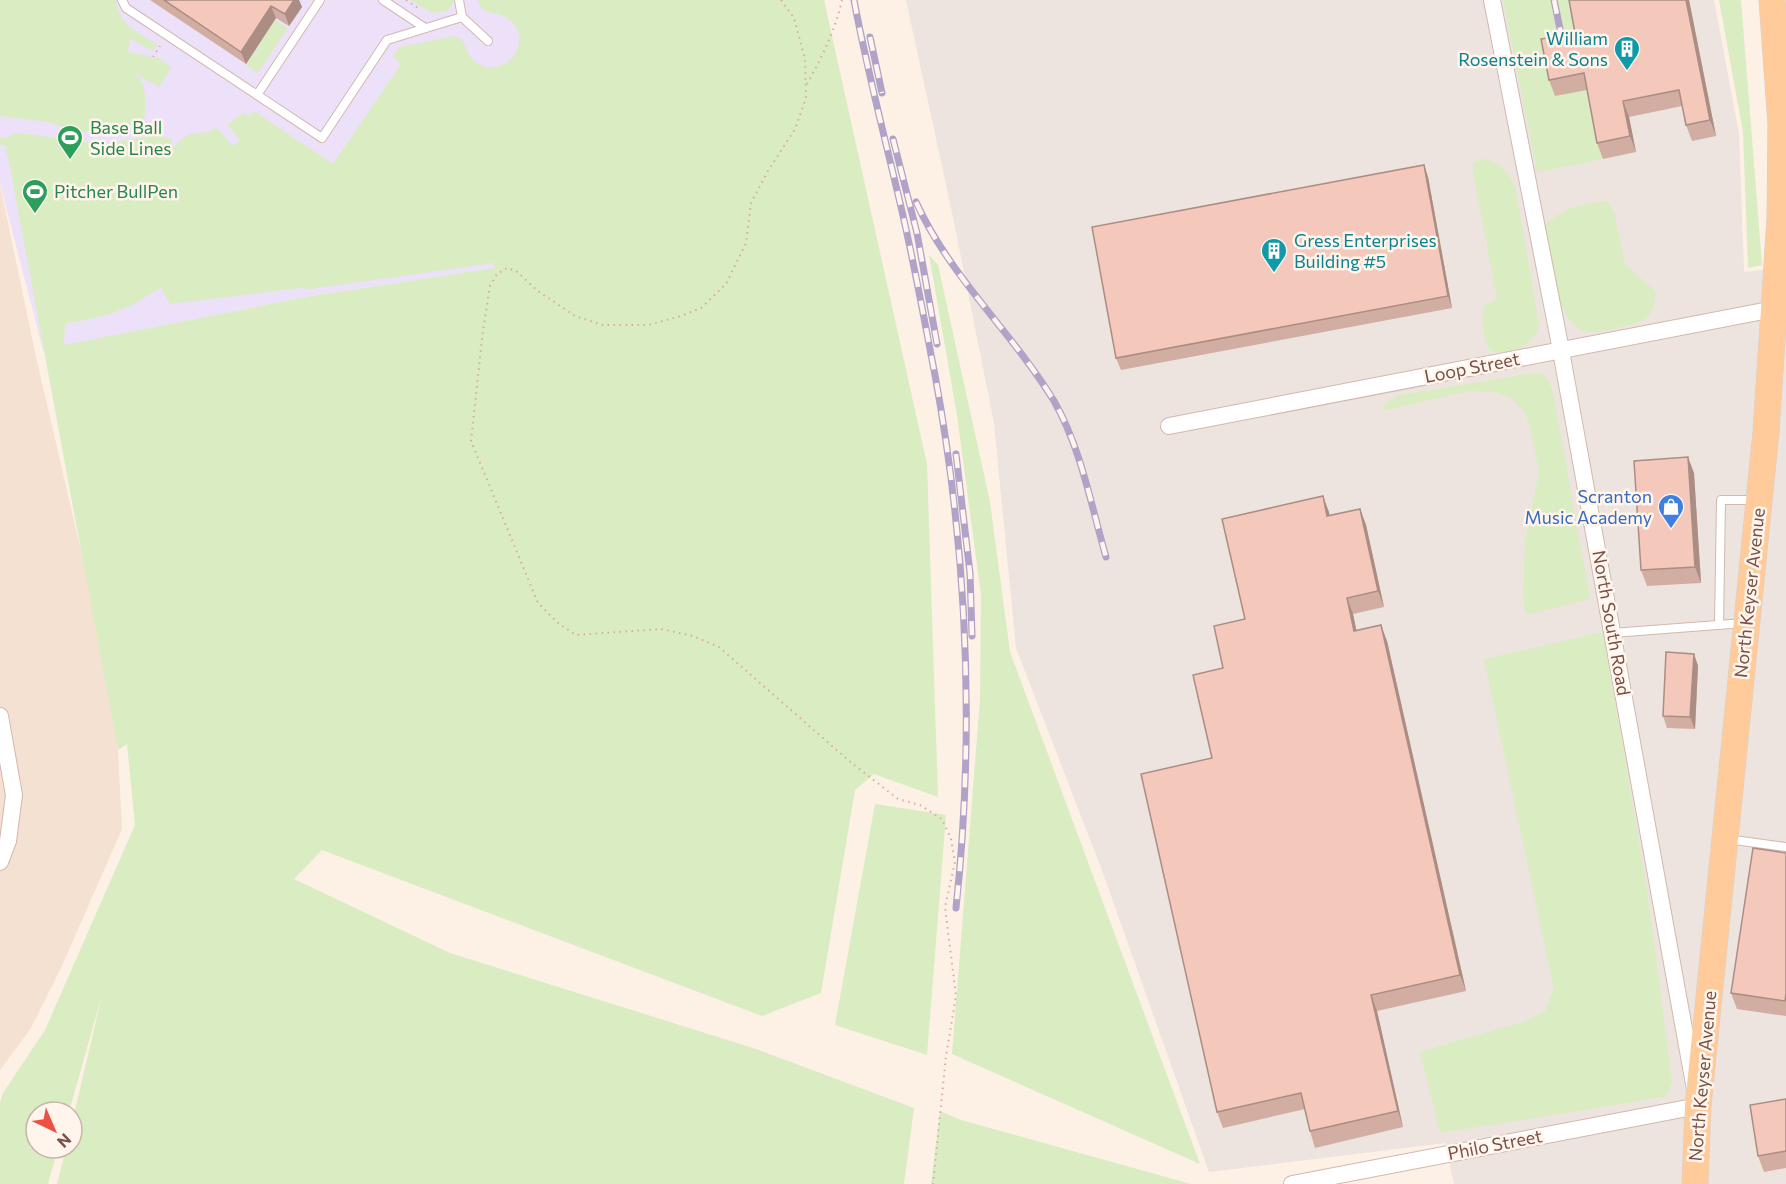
<svg xmlns="http://www.w3.org/2000/svg" width="1786" height="1184" font-family="Commissioner,sans-serif">
<rect width="100%" height="100%" fill="#fdf0e5"/>
<polygon fill="#f5e1d2" points="0,185 36,357 106,659 118,750 122,829 61,968 31,1028 0,1070"/>
<polygon fill="#ede4df" points="906,0 1714,0 1739,134 1744,272 1786,267 1786,1184 1454,1184 1445,1143 1209,1172 1103,873 1016,648 994,423 953,217"/>
<polygon fill="#ede1fa" points="0,0 555,0 477,176 496,268 311,296 43,350 0,184"/>
<g fill="#d9ecc2" fill-rule="evenodd">
<path d="M0 0H116C117 24 139 33 157 44L153 51 130 39 128 52 149 56 155 59 157 57 171 67 159 87 130 70C134 73 139 76 141 80 146 90 147 112 143 122L95 131 78 132 49 122 0 116Z"/>
<polygon points="410,0 453,0 453,3 447,11 432,13"/>
<path d="M478 0H824L927 464 938 797 874 774 855 790 821 993 762 1016 322 850 294 879 450 953 756 1049 914 1108 904 1184H57L66 1148H72V1123L103 991 69 1112H36V1148H58L48 1184H0V1103L3 1093 45 1030 135 825 127 744 118 750 10 167 5 145H0V137L8 138 12 134 21 133 84 142 107 143 157 135 172 139 171 146 177 145V142L190 134 208 132 217 128 233 146 240 140 228 125 229 123 243 113 248 116 254 111 333 164 401 64 393 57 399 47 454 36 462 40C466 46 467 54 473 60 498 83 535 47 512 22 503 13 492 14 482 9ZM494 263 495 268 311 296 64 345 65 324 108 315 130 306 161 288 170 304 300 288 310 289Z"/>
<polygon points="1503,0 1571,0 1581,49 1554,96 1590,89 1603,159 1537,172"/>
<polygon points="1719,0 1741,0 1762,265 1748,268 1743,132"/>
<polygon points="275,20 288,28 258,73 256,72 246,65"/>
<path d="M1483 159C1501 163 1507 171 1515 186L1539 325C1534 346 1511 355 1490 351 1484 339 1480 318 1485 305L1497 299 1473 172V162Z"/>
<path d="M1608 201 1614 212 1625 264 1656 292C1653 314 1650 321 1626 326 1615 328 1600 333 1589 332 1555 328 1549 253 1544 226 1563 208 1582 203 1608 201Z"/>
<polygon points="929,255 938,265 990,502 1010,652 1200,1164 952,1054 980,700 981,595 957,415"/>
<polygon points="1534,373 1545,375 1553,392 1590,599 1526,615 1523,599 1525,541 1539,472 1532,435 1526,414 1511,398 1496,392 1469,391 1382,411 1385,403 1400,395"/>
<polygon points="1603,632 1647,889 1672,1083 1665,1097 1440,1133 1420,1052 1526,1021 1545,1011 1554,989 1484,659"/>
<polygon points="875,804 946,815 927,1055 835,1025"/>
<polygon points="940,1111 961,1120 1191,1184 931,1184"/>
</g>
<g fill="none" stroke-linecap="round" stroke-linejoin="round">
<defs>
<g id="lane">
<polyline points="122,0 126,8 322,138 387,40 462,17"/>
<polyline points="383,0 425,28"/>
<polyline points="459,0 462,17 488,41"/>
<polyline points="257,95 320,0"/>
<polyline points="1719,625 1721,500 1756,500"/>
<polyline points="1612,633 1744,623"/>
<polyline points="1727,839 1786,847"/>
</g>
<g id="street">
<polyline points="1169,426 1774,309"/>
<polyline points="0,716 14,795 8,841 0,862"/>
<polyline points="1292,1184 1698,1106 1559,340 1492,0"/>
</g>
<polyline id="primary" points="1695,1184 1698,1106 1766,432 1780,218 1781,124 1772,0"/>
</defs>
<use href="#lane" stroke="#d2b8ac" stroke-width="10"/>
<use href="#street" stroke="#d2b8ac" stroke-width="18"/>
<use href="#primary" stroke="#d9cfcc" stroke-width="27"/>
<g stroke="#d9ac9d" stroke-width="2" stroke-dasharray="1.5 4.5" stroke-linecap="butt">
<polyline points="406,0 421,10"/>
<polyline points="781,0 794,18 805,59 806,98 795,129 768,171 751,203 746,243 726,284 701,308 681,316 648,325 602,325 575,316 538,291 516,271 507,268 497,274 490,286 483,330 471,441 538,603 559,624 576,635 661,629 693,636 719,647 848,760 898,799 920,805 942,819 951,839 955,862 945,907 956,996 946,1056 933,1184"/>
<polyline points="153,57 160,46"/>
<path d="M807 84C822 57 835 31 842 0"/>
</g>
<use href="#lane" stroke="#fff" stroke-width="8"/>
<use href="#street" stroke="#fff" stroke-width="16"/>
<use href="#primary" stroke="#ffcb9a" stroke-width="26"/>
<defs>
<g id="rail">
<path d="M854 0C867 70 885 138 901 207 914 262 924 319 935 375 967 550 975 731 956 908"/>
<polyline points="1554,0 1564,48"/>
<polyline points="870,37 882,93"/>
<polyline points="893,139 917,233 937,344"/>
<path d="M916 202C950 277 1012 332 1054 401 1081 448 1091 505 1106 557"/>
<polyline points="956,454 970,573 972,636"/>
</g>
</defs>
<use href="#rail" stroke="#b1a2c8" stroke-width="7"/>
<use href="#rail" stroke="#fff5ec" stroke-width="4.5" stroke-dasharray="14" stroke-linecap="butt"/>
</g>
<g fill="#d2ada1">
<polygon points="150,0 299,0 302,7 289,26 276,18 246,64"/>
<polygon points="1569,0 1689,0 1716,136 1692,141 1686,125 1682,106 1629,117 1636,152 1603,159 1597,143 1587,90 1555,96 1549,80 1575,33"/>
<polygon points="1424,165 1428,177 1452,308 1121,370 1116,358"/>
<polygon points="1694,473 1701,583 1647,586 1641,570"/>
<polygon points="1323,496 1329,515 1360,509 1366,525 1384,607 1353,614 1356,630 1387,641 1466,991 1377,1011 1403,1127 1315,1148 1310,1131 1305,1109 1223,1128 1217,1112 1212,758 1223,668 1245,619"/>
<polygon points="1694,654 1698,666 1695,729 1667,728 1663,716"/>
<polygon points="1786,853 1786,1016 1737,1009 1731,993"/>
<polygon points="1786,1099 1786,1168 1764,1172 1758,1156"/>
</g>
<g fill="#ab8d83">
<polygon points="293,0 299,0 302,7 289,26 285,14"/>
<polygon points="1686,0 1689,0 1716,136 1710,120"/>
<polygon points="271,6 276,18 246,64 241,52"/>
<polygon points="1623,101 1629,117 1636,152 1630,136"/>
<polygon points="1424,165 1428,177 1452,308 1448,296"/>
<polygon points="1688,457 1694,473 1701,583 1695,567"/>
<polygon points="1323,496 1329,512 1333,532 1327,516"/>
<polygon points="1360,509 1366,525 1384,607 1378,591"/>
<polygon points="1347,598 1353,614 1360,647 1354,631"/>
<polygon points="1381,625 1387,641 1466,991 1460,975"/>
<polygon points="1694,654 1698,666 1695,729 1690,717"/>
<polygon points="1371,995 1377,1011 1403,1127 1398,1111"/>
</g>
<g fill="#f4c9bb" stroke="#ab8d83" stroke-width="1.5">
<polygon points="164,0 294,0 285,14 271,6 241,52"/>
<polygon points="1569,0 1686,0 1710,120 1686,125 1679,90 1623,101 1630,136 1597,143 1584,73 1549,80 1541,39 1575,33"/>
<polygon points="1424,165 1448,296 1116,358 1092,227"/>
<polygon points="1688,457 1695,567 1641,570 1634,461"/>
<polygon points="1323,496 1327,516 1360,509 1378,591 1347,598 1354,631 1381,625 1460,975 1371,995 1398,1111 1310,1131 1301,1093 1217,1112 1141,774 1212,758 1193,675 1223,668 1214,626 1245,619 1222,519"/>
<polygon points="1666,652 1694,654 1690,717 1663,716"/>
<polygon points="1753,848 1786,853 1786,993 1785,1001 1731,993"/>
<polygon points="1786,1099 1786,1151 1758,1156 1750,1105"/>
</g>
<defs>
<symbol id="building-pin" viewBox="-11 -11 22 30"><path d="M0 17L-7.5 6A9.5 9.5 0 1 1 7.5 6Z" fill="#0f9aa8" stroke="#fff5ec"/><path d="M-4-6H4V6H1V3H-1V6H-4ZM-2.5-4.3h1.7v1.8h-1.7ZM.8-4.3h1.7v1.8H.8ZM-2.5-1h1.7V.8h-1.7ZM.8-1h1.7V.8H.8Z" fill="#fff"/></symbol>
<symbol id="stadium-pin" viewBox="-11 -11 22 30"><path d="M0 17L-7.5 6A9.5 9.5 0 1 1 7.5 6Z" fill="#2e9e5b" stroke="#fff5ec"/><path d="M0-5a6.5 5 0 1 0 0 10a6.5 5 0 1 0 0-10ZM-3.5-1.8h7v3.6h-7Z" fill="#fff"/></symbol>
<symbol id="shop-pin" viewBox="-11 -11 22 30"><path d="M0 17L-7.5 6A9.5 9.5 0 1 1 7.5 6Z" fill="#3f7fe0" stroke="#fff5ec"/><path d="M-5-2.5h2.3a2.7 3.5 0 0 1 5.4 0H5L5.5 6h-11ZM-1.5-2.5h3a1.5 2.3 0 0 0-3 0Z" fill="#fff"/></symbol>
</defs>
<g fill-rule="evenodd">
<use href="#building-pin" x="1612" y="34" width="30" height="40"/>
<use href="#stadium-pin" x="55" y="123" width="30" height="40"/>
<use href="#stadium-pin" x="20" y="177" width="30" height="40"/>
<use href="#building-pin" x="1259" y="236" width="30" height="40"/>
<use href="#shop-pin" x="1656" y="492" width="30" height="40"/>
</g>
<g text-anchor="middle" stroke-width="5" stroke-linejoin="round" paint-order="stroke">
<g font-size="18" fill="#0d838f" stroke="#fff5ec" text-anchor="end">
<text x="1608" y="45">William<tspan x="1608" dy="21">Rosenstein &amp; Sons</tspan></text>
<text x="1294" y="247" text-anchor="start">Gress Enterprises<tspan x="1294" dy="21">Building #5</tspan></text>
</g>
<g font-size="18" fill="#27864d" stroke="#fff5ec" text-anchor="start">
<text x="90" y="134">Base Ball<tspan x="90" dy="21">Side Lines</tspan></text>
<text x="54" y="198">Pitcher BullPen</text>
</g>
<g font-size="18" fill="#785248" stroke="#fff5ec">
<text transform="translate(1472 368) rotate(-11)" y="6">Loop Street</text>
<text transform="translate(1750 593) rotate(-84)" y="6">North Keyser Avenue</text>
<text transform="translate(1611 623) rotate(80)" y="6">North South Road</text>
<text transform="translate(1703 1076) rotate(-85)" y="6">North Keyser Avenue</text>
<text transform="translate(1495 1145) rotate(-11)" y="6">Philo Street</text>
</g>
<g font-size="18" fill="#366cbe" stroke="#fff5ec" text-anchor="end">
<text x="1652" y="503">Scranton<tspan x="1652" dy="21">Music Academy</tspan></text>
</g>
</g>
<g transform="translate(54 1130) rotate(136)"><circle r="28" fill="#fff5ec" stroke="#c9b4aa" stroke-width="1.5"/>
<path d="M0-4.5L10 22L0 15L-10 22Z" fill="#ed5144"/>
<text y="-9" font-size="16" font-weight="bold" text-anchor="middle" fill="#785248">N</text>
</g>
</svg>
